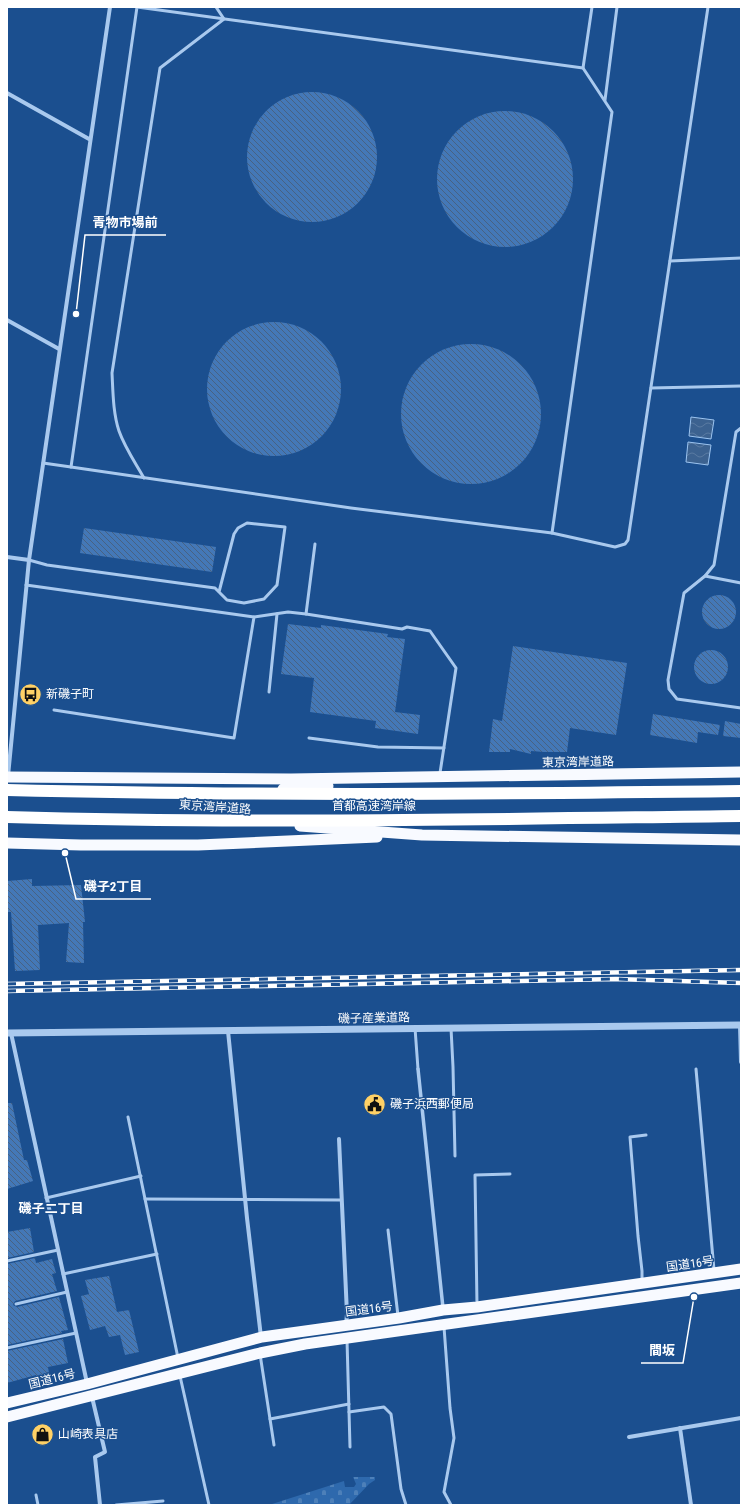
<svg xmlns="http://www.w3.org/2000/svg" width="748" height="1512" font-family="'Roboto Condensed','Noto Sans JP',sans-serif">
<defs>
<pattern id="cemetery-stones" width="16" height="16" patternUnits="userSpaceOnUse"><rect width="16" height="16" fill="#2e69ad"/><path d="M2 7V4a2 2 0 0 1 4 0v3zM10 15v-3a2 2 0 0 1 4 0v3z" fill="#4d80b9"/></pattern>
<pattern id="water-waves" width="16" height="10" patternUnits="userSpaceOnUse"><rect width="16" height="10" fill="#3c6290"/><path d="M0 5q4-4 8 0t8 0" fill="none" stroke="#597aa1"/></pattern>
<pattern id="building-back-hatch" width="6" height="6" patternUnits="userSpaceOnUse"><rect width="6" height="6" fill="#4478b7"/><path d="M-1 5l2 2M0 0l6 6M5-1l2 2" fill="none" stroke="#486282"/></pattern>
</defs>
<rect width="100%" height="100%" fill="#1b4f8f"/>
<polygon fill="url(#cemetery-stones)" points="353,1477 375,1477 375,1480 369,1484 349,1505 269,1505 344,1481 345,1487 354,1487 356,1484"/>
<g fill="url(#water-waves)" stroke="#9cc4f0">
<polygon points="691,417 714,420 711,439 689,436"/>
<polygon points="688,442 711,445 708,465 686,462"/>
</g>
<g fill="url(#building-back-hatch)">
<circle cx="312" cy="157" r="65"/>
<circle cx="505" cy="179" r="68"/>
<circle cx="274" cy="389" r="67"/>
<circle cx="471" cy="414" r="70"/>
<polygon points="84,528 216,547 212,572 80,553"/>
<circle cx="719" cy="612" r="17"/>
<polygon points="288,624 321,628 321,625 388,634 387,637 405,639 395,712 420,715 418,734 375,728 376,721 310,712 314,678 281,674"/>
<polygon points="513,646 627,663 616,735 570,728 567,752 544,752 531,751 531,754 510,749 510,752 489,752 493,719 502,721"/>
<circle cx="711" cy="667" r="17"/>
<polygon points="653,714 720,725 718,735 698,732 697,743 650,735"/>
<polygon points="725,721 741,724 741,738 723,736"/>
<polygon points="32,879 32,886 81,885 85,922 83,922 84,963 66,962 69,923 38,925 40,970 15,971 11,912 7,912 7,881"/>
<polygon points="7,1103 12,1103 24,1160 27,1160 33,1181 7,1189"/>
<polygon points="30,1228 34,1252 7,1258 7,1232"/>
<polygon points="35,1258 36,1263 52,1259 56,1273 52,1274 57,1291 15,1301 13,1305 17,1307 59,1297 68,1330 61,1331 62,1333 7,1345 7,1264"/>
<polygon points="109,1276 117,1312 129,1310 139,1352 125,1355 120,1335 109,1337 105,1326 90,1330 81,1296 89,1294 85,1280"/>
<polygon points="63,1339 68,1363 48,1367 50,1379 37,1381 36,1375 7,1383 7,1351"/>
</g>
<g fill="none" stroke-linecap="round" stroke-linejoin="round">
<g stroke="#a9c9ee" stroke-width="3">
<polyline points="137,7 71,467 351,508 552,533 615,547 625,544 628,540 708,7"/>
<polyline points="137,7 583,68 612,112 552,533"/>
<polyline points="583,68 592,7"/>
<polyline points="605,100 617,7"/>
<polyline points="670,261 741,258"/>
<polyline points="651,388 741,386"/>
<polyline points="741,428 736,432 714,565 705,576 684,593 668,680 669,689 677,699 741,708"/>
<polyline points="43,463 71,467"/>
<path d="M144 478C135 462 125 448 119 431 113 413 113 392 112 373L160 68 224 19 216 7"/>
<polyline points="29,560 47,565 215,588 227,600 244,603 264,599 277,585 285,527 247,523 238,528 234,534 219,592"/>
<polyline points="705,576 741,583"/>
<polyline points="26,585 254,617 234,738 54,710"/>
<polyline points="306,614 315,544"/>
<polyline points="254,617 288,612 306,614 402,629 407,627 430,631 456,668 440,773"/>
<polyline points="269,692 277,614"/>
<polyline points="309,738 378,747 444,748"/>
<polyline points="415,1028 418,1069"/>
<polyline points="451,1028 453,1067 455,1156"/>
<polyline points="696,1069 714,1270"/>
<polyline points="128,1117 178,1358"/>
<polyline points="46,1198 141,1176"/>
<polyline points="145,1199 341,1200"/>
<polyline points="388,1230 398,1316"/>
<polyline points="7,1261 58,1250"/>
<polyline points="63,1274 157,1254"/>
<polyline points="642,1280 642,1271 638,1236 630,1137 646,1135"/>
<polyline points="16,1304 67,1292"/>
<polyline points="477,1305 475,1175 510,1174"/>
<polyline points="444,1327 450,1408 454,1438 444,1492 451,1505"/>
<polyline points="347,1340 350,1447"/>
<polyline points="7,1348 76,1333"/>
<polyline points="260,1354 274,1445"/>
<polyline points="180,1376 209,1505"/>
<polyline points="349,1412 384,1407 391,1414 401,1489 406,1505"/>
<polyline points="270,1419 349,1404"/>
<polyline points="36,1495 38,1505"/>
<polyline points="116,1505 163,1501"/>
</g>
<polyline stroke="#a9c9ee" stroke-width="3.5" points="418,1069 443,1308"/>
<g stroke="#a9c9ee" stroke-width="4">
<polyline points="7,93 89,139"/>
<polyline points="7,320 59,349"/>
<polyline points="7,557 29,560"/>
<polyline points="8,776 29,560 110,7"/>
<polyline points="740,1025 741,1062"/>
<polyline points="228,1031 247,1218 261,1337"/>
<polyline points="11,1033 87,1383"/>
<polyline points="339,1139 347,1314 346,1325"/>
<polyline points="92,1397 105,1452 95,1457 100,1505"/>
<polyline points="680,1428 691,1505"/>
<polyline points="629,1437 741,1418"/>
</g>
<polyline stroke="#a9c9ee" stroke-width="7" points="7,1033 741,1025"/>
<g stroke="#f8faff" stroke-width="11">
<polyline points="7,777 291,779 741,772"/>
<polyline points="283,789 328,786"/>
<polyline points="300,826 422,835 741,840"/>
<polyline points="7,843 81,845 198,845 377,837"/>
<polyline points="7,1403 87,1384 262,1337 399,1318 443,1310 477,1307 741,1269"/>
<polyline points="7,1417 260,1353 305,1344 741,1283"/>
</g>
<g stroke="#fff" stroke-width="12">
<path d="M7 790C252 796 496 794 741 791"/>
<path d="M7 817C252 824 496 819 741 816"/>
</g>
<defs>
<g id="rail">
<polyline points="7,984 741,970"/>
<polyline points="7,991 616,979 741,983"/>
</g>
</defs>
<use href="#rail" stroke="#fff" stroke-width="4.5"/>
<use href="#rail" stroke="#1b4f8f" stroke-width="3" stroke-dasharray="9" stroke-linecap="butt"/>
</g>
<defs>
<symbol id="bus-disc" viewBox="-11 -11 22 22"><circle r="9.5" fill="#ffd166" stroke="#1b4f8f"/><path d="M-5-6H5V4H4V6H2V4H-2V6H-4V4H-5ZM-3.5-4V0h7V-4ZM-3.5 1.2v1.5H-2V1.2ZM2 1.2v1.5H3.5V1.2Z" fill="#111"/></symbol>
<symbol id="civic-disc" viewBox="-11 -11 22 22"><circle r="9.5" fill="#ffd166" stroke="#1b4f8f"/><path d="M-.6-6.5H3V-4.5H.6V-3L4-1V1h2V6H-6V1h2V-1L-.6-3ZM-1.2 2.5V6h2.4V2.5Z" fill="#111"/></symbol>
<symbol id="shop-disc" viewBox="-11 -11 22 22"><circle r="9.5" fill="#ffd166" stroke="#1b4f8f"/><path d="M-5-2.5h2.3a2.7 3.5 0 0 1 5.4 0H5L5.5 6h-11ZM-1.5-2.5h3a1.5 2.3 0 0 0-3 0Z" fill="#111"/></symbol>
</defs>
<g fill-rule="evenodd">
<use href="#bus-disc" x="18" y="682" width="25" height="25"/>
<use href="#civic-disc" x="362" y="1092" width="25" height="25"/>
<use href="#shop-disc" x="30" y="1422" width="25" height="25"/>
</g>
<g text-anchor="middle" stroke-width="3" stroke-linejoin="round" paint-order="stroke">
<g font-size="12" fill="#fff" stroke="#1b4f8f" text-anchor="start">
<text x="46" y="698">新磯子町</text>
<text x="390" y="1108">磯子浜西郵便局</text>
<text x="58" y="1438">山崎表具店</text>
</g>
<g font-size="12" fill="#fff" stroke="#1b4f8f">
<text transform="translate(578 762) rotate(-1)" y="4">東京湾岸道路</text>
<text x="374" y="810">首都高速湾岸線</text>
<text transform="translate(215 807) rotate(4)" y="4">東京湾岸道路</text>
<text transform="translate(374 1018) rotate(-1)" y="4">磯子産業道路</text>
<text transform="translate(690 1264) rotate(-8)" y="4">国道16号</text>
<text transform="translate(369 1309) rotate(-7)" y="4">国道16号</text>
<text transform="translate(52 1379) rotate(-14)" y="4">国道16号</text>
</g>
<g font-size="13" font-weight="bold" fill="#fff" stroke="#1b4f8f">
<text x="51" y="1213">磯子二丁目</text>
</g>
</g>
<path fill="none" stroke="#fff" stroke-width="1.5" d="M76 314L85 235H166M65 853L76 899H151M694 1297L683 1363H641"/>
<g fill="#fff" stroke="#1b4f8f" stroke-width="1.5">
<circle cx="76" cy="314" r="4"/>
<circle cx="65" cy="853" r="4"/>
<circle cx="694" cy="1297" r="4"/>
</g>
<g font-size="13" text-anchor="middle" font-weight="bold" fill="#fff" stroke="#1b4f8f" stroke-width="3" stroke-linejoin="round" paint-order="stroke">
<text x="125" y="227">青物市場前</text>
<text x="113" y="891">磯子2丁目</text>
<text x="662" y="1355">間坂</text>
</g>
<rect width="748" height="1512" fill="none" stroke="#ffffff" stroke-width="16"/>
</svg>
